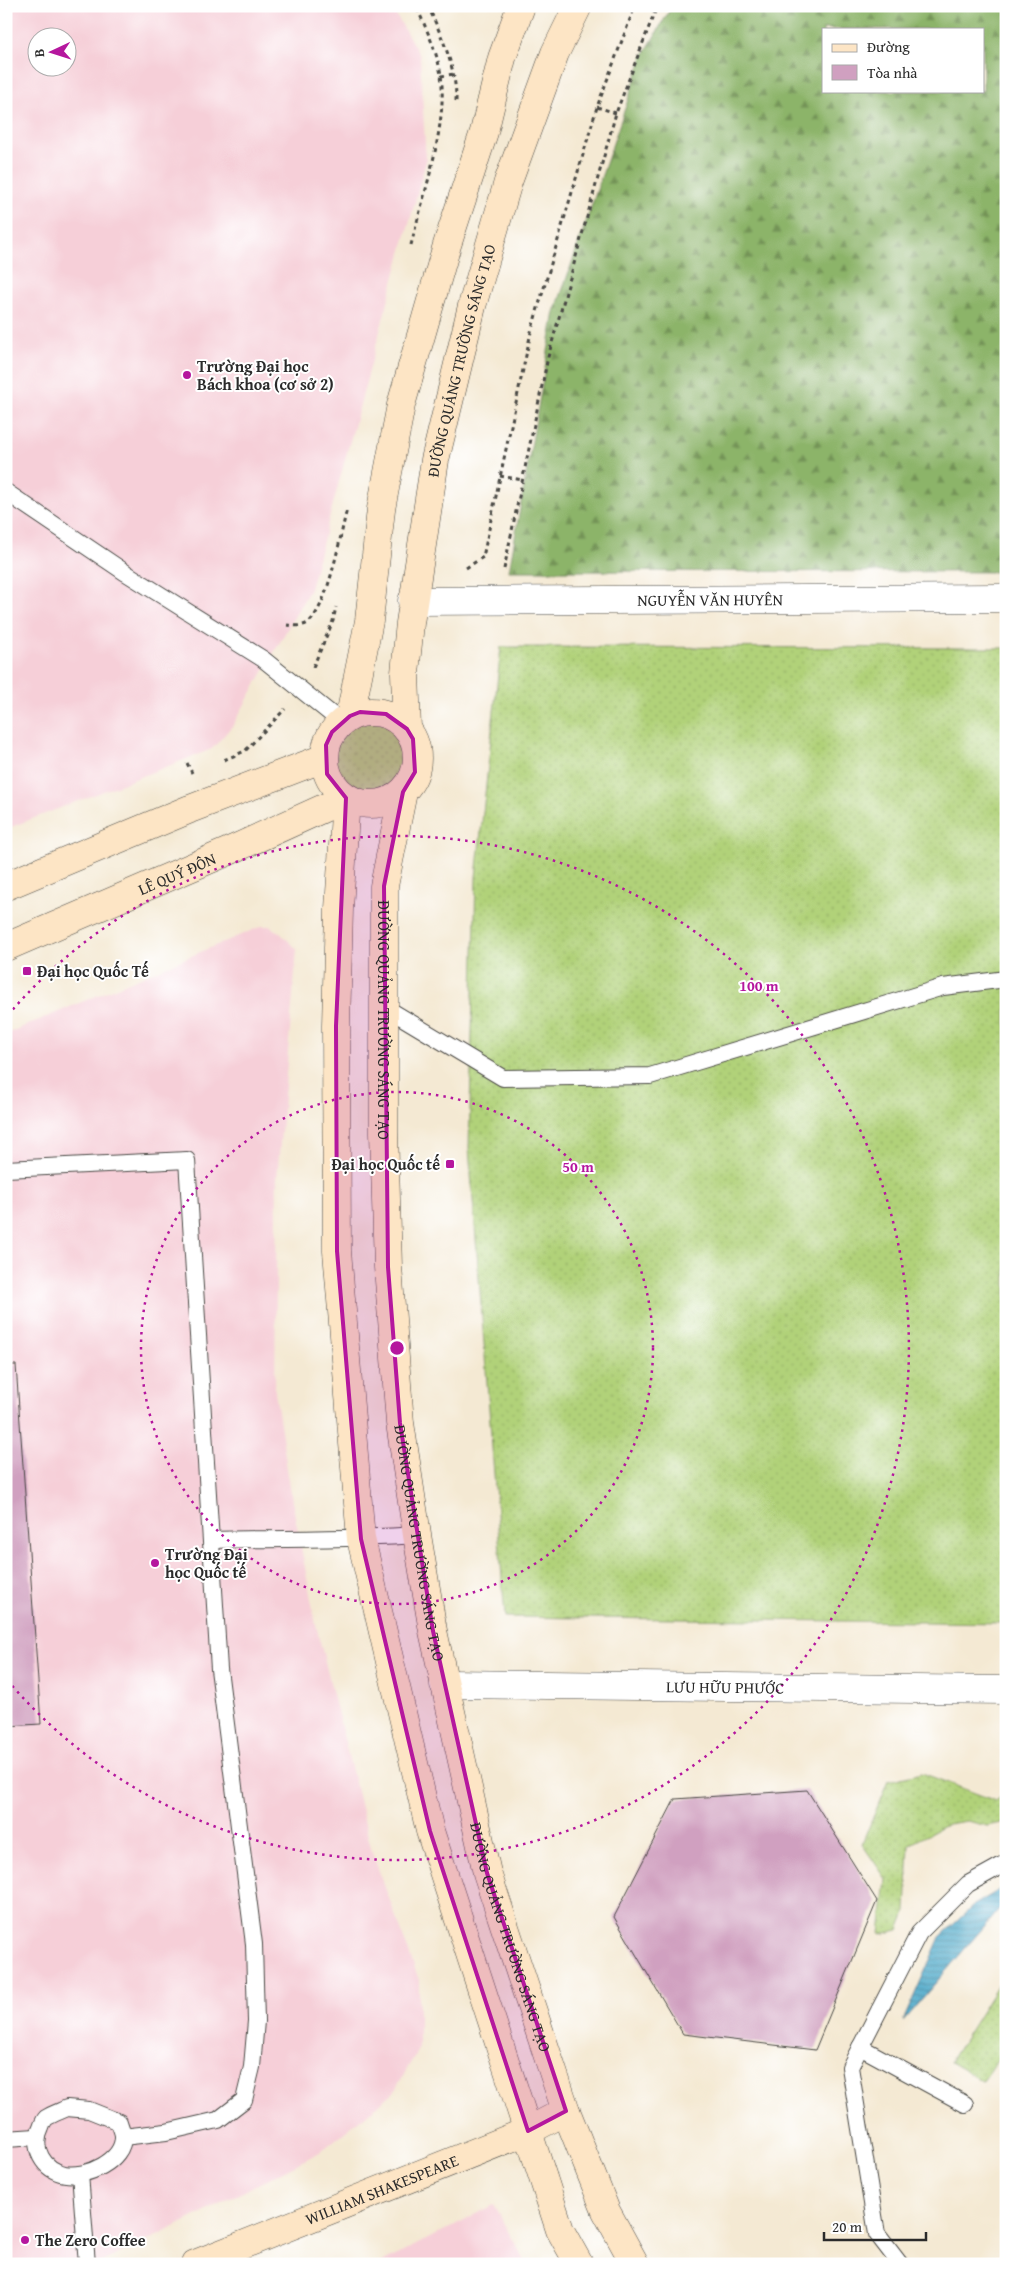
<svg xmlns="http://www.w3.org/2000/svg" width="1012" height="2270" font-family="'Gentium Book Plus',serif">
<defs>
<pattern id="grass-dots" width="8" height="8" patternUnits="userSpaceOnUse" patternTransform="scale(1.25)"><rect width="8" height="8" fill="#b1d279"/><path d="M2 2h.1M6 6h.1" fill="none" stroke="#98b469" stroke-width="1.8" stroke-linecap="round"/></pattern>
<pattern id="forest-firs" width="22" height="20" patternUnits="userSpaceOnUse" patternTransform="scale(1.25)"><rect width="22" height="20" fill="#8cb469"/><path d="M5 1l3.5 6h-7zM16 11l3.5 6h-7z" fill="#739357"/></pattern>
<pattern id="water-rules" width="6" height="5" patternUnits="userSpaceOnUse" patternTransform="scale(1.25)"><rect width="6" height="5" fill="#4aa7c8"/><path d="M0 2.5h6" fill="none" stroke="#3e88a3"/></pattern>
</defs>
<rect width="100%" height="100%" fill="#fff"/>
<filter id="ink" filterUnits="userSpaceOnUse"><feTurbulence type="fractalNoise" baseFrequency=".02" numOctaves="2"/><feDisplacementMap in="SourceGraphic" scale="10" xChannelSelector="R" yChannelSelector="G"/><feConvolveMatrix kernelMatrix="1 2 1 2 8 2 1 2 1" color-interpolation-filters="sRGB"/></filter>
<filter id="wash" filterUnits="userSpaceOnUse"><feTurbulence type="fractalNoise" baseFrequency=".0096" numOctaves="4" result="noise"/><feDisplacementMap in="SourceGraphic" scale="20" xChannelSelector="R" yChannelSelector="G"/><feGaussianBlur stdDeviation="1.12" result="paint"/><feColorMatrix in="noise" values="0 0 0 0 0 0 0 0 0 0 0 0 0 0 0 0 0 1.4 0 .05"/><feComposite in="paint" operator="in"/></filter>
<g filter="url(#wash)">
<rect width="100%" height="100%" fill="#f4e9d3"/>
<g fill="#f6cfd8" fill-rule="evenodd">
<path d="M6 6H391L420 56 426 161 310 589 233 725 212 749 6 829ZM38 38H68V68H38Z"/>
<polygon points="262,926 269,926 280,933 297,949 277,1178 275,1392 292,1500 316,1625 372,1852 419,1980 419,2048 394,2092 320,2152 157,2236 97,2264 6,2264 6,1034"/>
<polygon points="493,2205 527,2264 380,2264"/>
</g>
<g fill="url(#grass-dots)" stroke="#6e7e52">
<polygon points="501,647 1006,648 1006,1623 505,1617 469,1148 476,877"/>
<circle cx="371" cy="758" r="38"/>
<polygon points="922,1773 996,1801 1006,1793 1006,1822 988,1826 967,1821 948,1824 909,1845 906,1912 899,1930 880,1934 886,1879 862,1844 888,1781"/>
<polygon points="1006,1972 1006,2048 983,2081 950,2062"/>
</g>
<path fill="url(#forest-firs)" stroke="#5c704a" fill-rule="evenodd" d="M672 6H1006V572L509 571 555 312 643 56ZM823 29H983V91H823Z"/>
<polygon fill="url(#water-rules)" stroke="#3a697a" points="1006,1886 1006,1901 903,2021 940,1937 974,1905"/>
<g id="blocks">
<g fill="#d0a0c0">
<polygon points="6,1365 16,1365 41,1724 6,1726"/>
<polygon points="807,1790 877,1901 815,2050 683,2034 614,1917 675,1799"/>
</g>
</g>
</g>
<g filter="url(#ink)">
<use href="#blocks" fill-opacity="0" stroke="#494844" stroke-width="1"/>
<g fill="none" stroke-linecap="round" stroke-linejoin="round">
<defs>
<g id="lane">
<polyline points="6,492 126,573 263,659 341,722"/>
<polyline points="383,1006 503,1078 650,1076 943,987 1006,979"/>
<polyline points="6,1169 187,1160 219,1669 254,1944 256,2021 252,2067 244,2100 218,2120 166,2132 123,2137"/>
<path d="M211 1540C280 1538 349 1540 417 1535"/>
<polyline points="860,2047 965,2104"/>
<path d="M67 2108 89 2110 119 2122C120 2126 123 2132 123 2136 124 2161 86 2178 65 2174 43 2170 31 2148 41 2128 42 2125 44 2120 46 2118 52 2114 61 2111 67 2108Z"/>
<polyline points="6,2139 36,2137"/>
<polyline points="80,2174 87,2264"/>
<polyline points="900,2264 877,2234 850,2067 919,1933 968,1884 1006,1863"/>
</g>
<g id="street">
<path id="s1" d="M412 601 1006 598"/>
<path id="s2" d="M444 1684 1006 1690"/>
</g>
<g id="secondary">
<circle cx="371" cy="758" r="46"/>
<polyline points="350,716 369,621 381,509 401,405 447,245 484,132 502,58 521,6"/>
<path id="s3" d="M407 729 405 673 410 623 435 460 472 306 508 182 555 53 578 6"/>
<path id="s4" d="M403 792 384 886V1132L388 1267 400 1423 417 1535 433 1631 487 1873 566 2111 606 2211 635 2264"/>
<polyline points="346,798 339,909 336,1026 337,1251 361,1539 430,1831 560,2230 579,2264"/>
<polyline points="6,886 190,809 324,758"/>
<path id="s5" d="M6 947 227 852 346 798"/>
<path id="s6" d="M195 2264 528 2131 566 2111"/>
</g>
</defs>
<use href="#lane" stroke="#494844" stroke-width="18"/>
<use href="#street" stroke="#494844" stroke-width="29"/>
<use href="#secondary" stroke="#494844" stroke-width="29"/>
<g stroke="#494844" stroke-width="3" stroke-dasharray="4 4" stroke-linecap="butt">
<path d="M428 6C442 37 457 69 456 103"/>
<polyline points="441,76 454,74"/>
<polyline points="597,107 616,113"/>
<path d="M411 245C423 196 448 125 441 75 437 51 426 28 416 6"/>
<polyline points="500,476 523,480"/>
<polyline points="466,568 483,557 531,332 597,107 635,6"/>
<polyline points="504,569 548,357 616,113 657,6"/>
<path d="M287 625C294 626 303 627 309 622 329 604 340 536 347 509"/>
<polyline points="313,667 333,621 336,607"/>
<polyline points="224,760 245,751 285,709"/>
<polyline points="187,763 192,773"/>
</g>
<use href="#lane" stroke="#fff" stroke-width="16"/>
<use href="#street" stroke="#fff" stroke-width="28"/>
<use href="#secondary" stroke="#fde5c5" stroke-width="28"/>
</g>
</g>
<path fill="#b5179e" fill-opacity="0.2" stroke="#b5179e" stroke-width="4" stroke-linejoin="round" d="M360 712 386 714 407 729 413 739 415 772 403 792 384 886 388 1267 400 1423 433 1631 487 1873 566 2111 528 2131 430 1831 361 1539 337 1251 336 1026 346 798 327 774 326 745 332 732 350 716Z"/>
<g fill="none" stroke="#b5179e" stroke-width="2.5" stroke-dasharray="2.5 5">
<circle cx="397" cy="1348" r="256"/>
<path d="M8 1015A512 512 0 1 1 8 1681"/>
</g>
<g fill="#b5179e" stroke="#fff" stroke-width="2">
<circle cx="187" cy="375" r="5"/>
<rect x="22" y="966" width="10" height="10" rx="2.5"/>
<rect x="445" y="1159" width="10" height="10" rx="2.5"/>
<circle cx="155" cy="1563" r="5"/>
<circle cx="25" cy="2240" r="5"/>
</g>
<g text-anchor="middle" stroke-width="4" stroke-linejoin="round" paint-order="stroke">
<g font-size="16" fill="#2b2b2b" stroke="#fff">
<text dy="6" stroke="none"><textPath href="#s3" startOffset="374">ĐƯỜNG QUẢNG TRƯỜNG SÁNG TẠO</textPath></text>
<text dy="6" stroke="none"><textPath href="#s1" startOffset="298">NGUYỄN VĂN HUYÊN</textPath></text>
<text dy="6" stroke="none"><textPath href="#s5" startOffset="186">LÊ QUÝ ĐÔN</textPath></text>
<text dy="6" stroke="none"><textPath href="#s4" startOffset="230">ĐƯỜNG QUẢNG TRƯỜNG SÁNG TẠO</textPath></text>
<text dy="6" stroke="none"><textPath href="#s4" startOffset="755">ĐƯỜNG QUẢNG TRƯỜNG SÁNG TẠO</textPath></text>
<text dy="6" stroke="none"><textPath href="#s2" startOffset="281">LƯU HỮU PHƯỚC</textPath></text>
<text dy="6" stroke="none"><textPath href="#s4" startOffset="1160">ĐƯỜNG QUẢNG TRƯỜNG SÁNG TẠO</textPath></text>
<text dy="6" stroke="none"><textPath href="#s6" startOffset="201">WILLIAM SHAKESPEARE</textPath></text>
</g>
<g font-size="16" font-weight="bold" fill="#2b2b2b" stroke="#fff" text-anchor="start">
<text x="197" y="372">Trường Đại học<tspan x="197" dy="18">Bách khoa (cơ sở 2)</tspan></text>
<text x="37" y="977">Đại học Quốc Tế</text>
<text x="440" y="1170" text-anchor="end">Đại học Quốc tế</text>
<text x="165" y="1560">Trường Đại<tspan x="165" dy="18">học Quốc tế</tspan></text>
<text x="35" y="2246">The Zero Coffee</text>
</g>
</g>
<circle cx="397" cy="1348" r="8" fill="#b5179e" stroke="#fff" stroke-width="2.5"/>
<g font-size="15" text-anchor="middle" font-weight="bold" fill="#b5179e" stroke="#fff" stroke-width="4" stroke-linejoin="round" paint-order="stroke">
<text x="759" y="991">100 m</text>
<text x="578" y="1172">50 m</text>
</g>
<rect width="1012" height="2270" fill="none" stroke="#fff" stroke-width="25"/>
<rect x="822" y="28" width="162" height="65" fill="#ffffff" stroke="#aaaaaa"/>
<rect x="832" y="44" width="25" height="8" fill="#fde5c5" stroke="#aaaaaa"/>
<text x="867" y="52" font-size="15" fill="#2b2b2b">Đường</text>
<rect x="832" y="65" width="25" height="15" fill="#d0a0c0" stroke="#aaaaaa"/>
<text x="867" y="78" font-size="15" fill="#2b2b2b">Tòa nhà</text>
<g transform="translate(52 52) rotate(266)"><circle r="24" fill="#ffffff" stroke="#aaaaaa"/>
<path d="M0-4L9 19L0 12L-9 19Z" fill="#b5179e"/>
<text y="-8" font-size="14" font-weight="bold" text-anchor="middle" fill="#2b2b2b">B</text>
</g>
<path d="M824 2232v8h102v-8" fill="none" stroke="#2b2b2b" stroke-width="2.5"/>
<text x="832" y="2232" font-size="15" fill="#2b2b2b" stroke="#ffffff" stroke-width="4" paint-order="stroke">20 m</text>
</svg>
